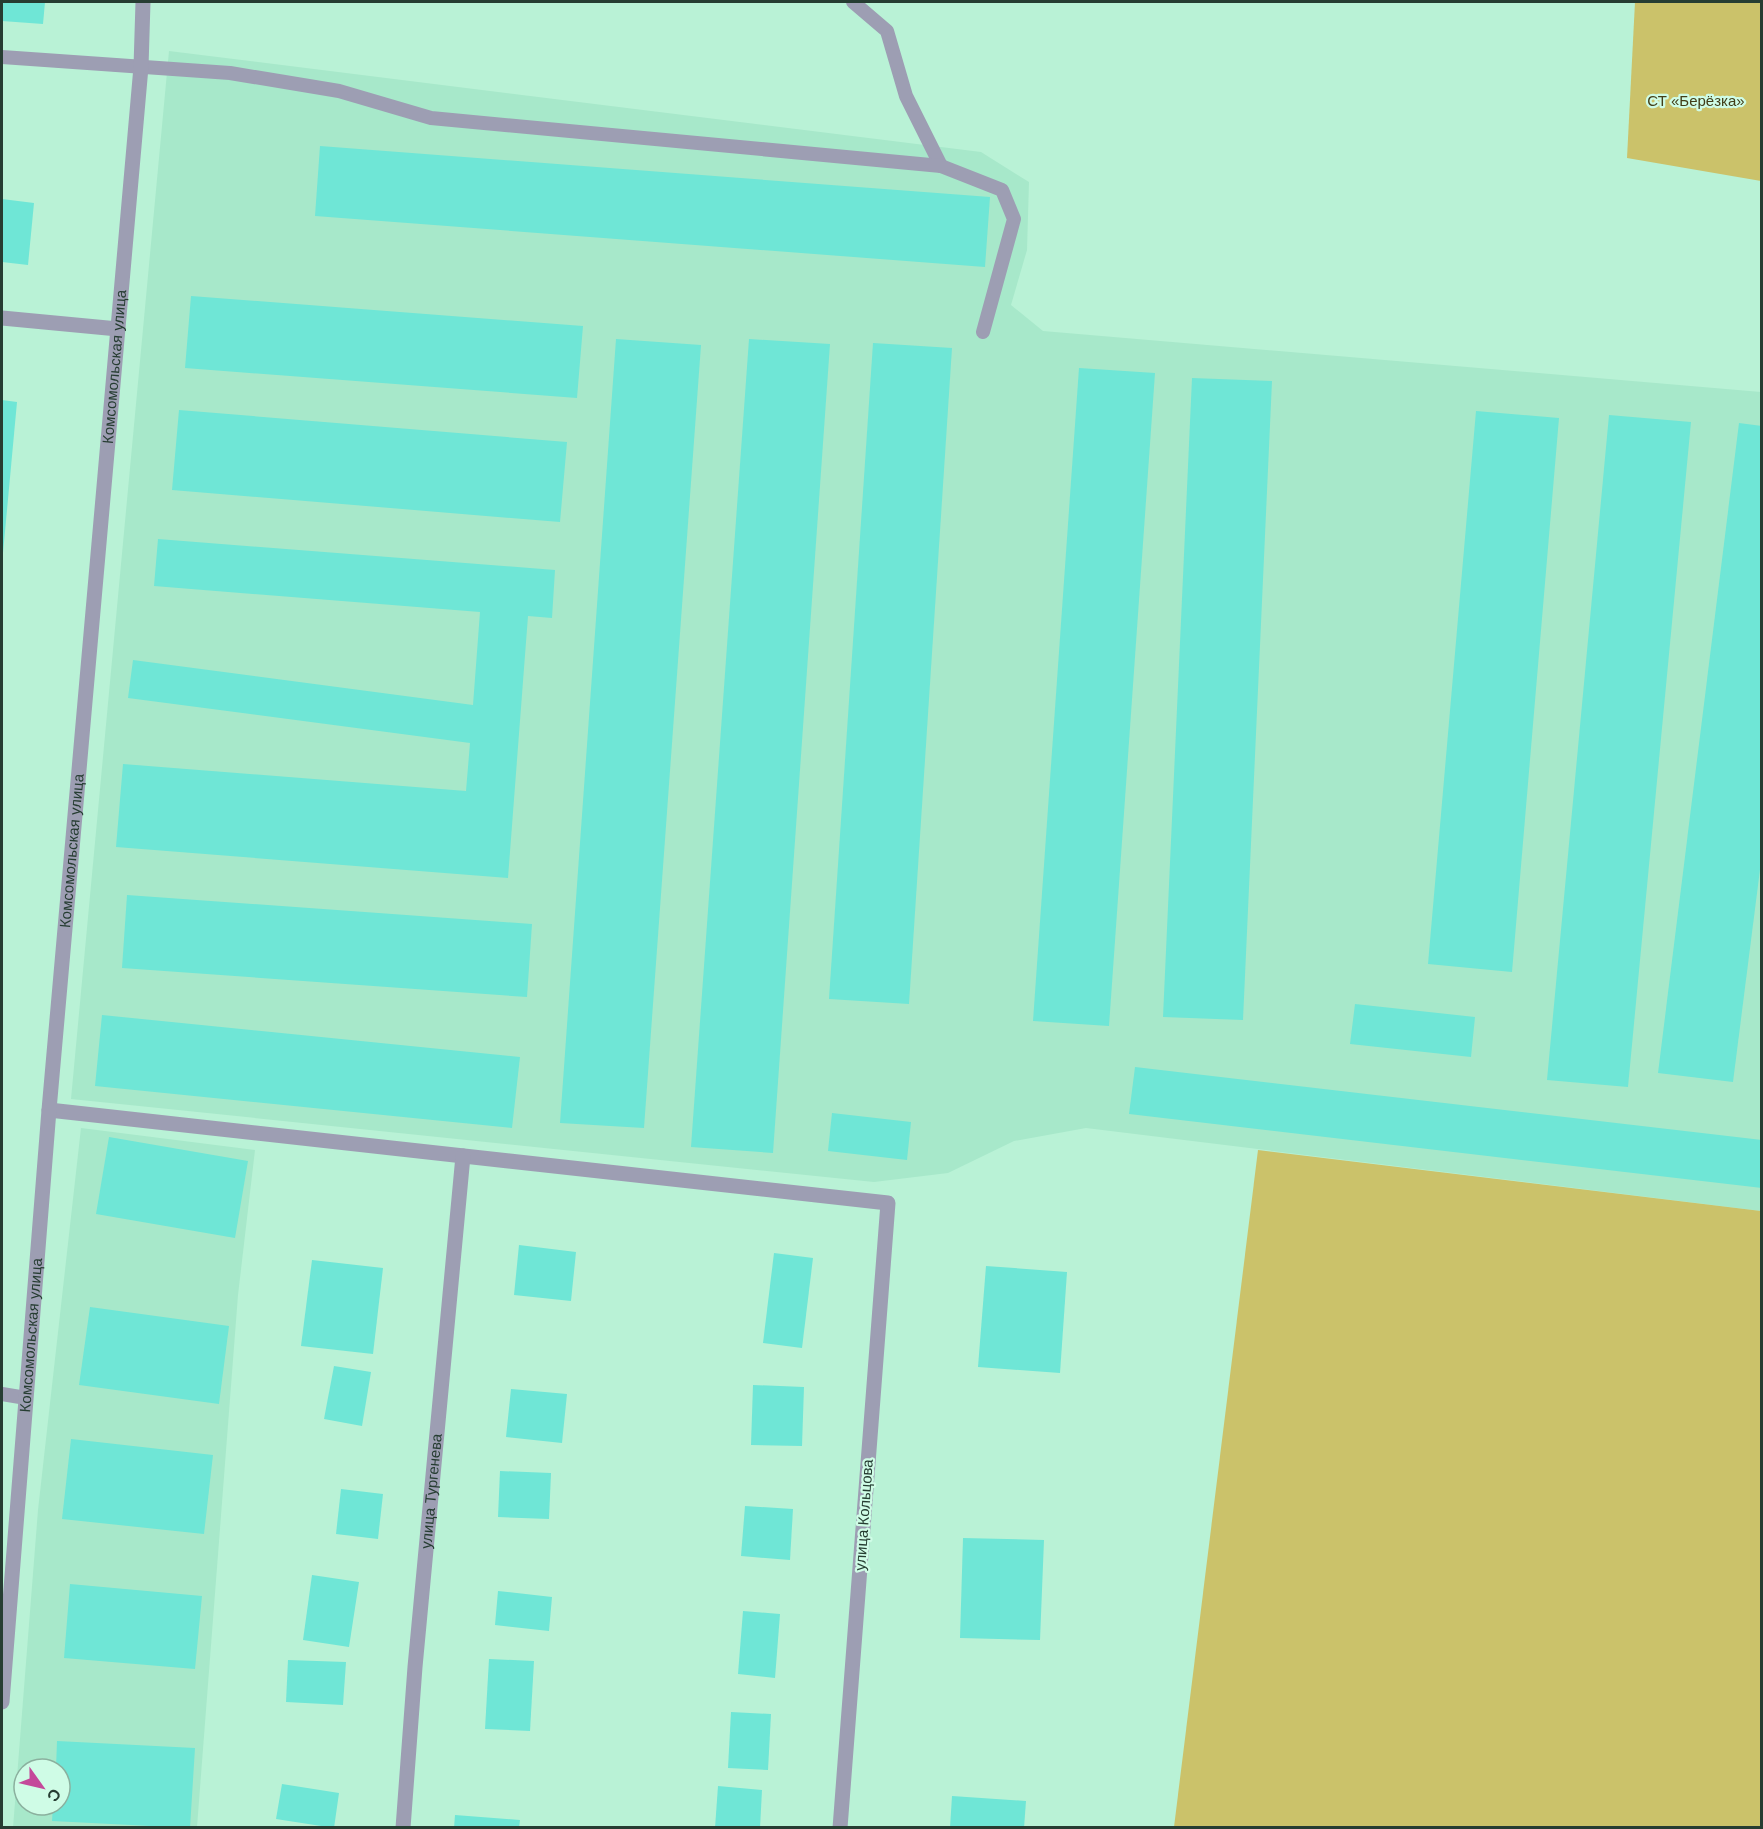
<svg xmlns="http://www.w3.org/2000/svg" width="1763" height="1829" font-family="Arial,sans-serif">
<rect width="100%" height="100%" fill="#b9f2d6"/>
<g fill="#a7e8ca" fill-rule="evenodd">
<polygon points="169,51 981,152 1029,182 1027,250 1011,305 1043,331 1761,392 1761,1211 1086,1128 1014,1141 948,1173 874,1182 71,1099"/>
<path d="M81 1128 255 1150 238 1295 197 1827 13 1828 38 1510ZM24 1769H60V1805H24Z"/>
</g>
<g fill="#cbc26a">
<polygon points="1635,2 1761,2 1761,181 1627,158"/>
<polygon points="1258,1150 1761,1211 1761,1827 1174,1827"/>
</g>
<g fill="#6fe6d6">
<polygon points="2,2 45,2 43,24 2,21"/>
<polygon points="320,146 990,197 985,267 315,216"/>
<polygon points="2,199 34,203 28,265 2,262"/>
<polygon points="191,296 583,326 577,398 185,368"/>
<polygon points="616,339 701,345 644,1128 560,1123"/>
<polygon points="749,339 830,344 773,1153 691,1147"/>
<polygon points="873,343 952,348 909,1004 829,999"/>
<polygon points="1079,368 1155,373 1109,1026 1033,1021"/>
<polygon points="1192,378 1272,381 1243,1020 1163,1017"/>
<polygon points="2,400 17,402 3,553 2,553"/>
<polygon points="179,410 567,442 560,522 172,490"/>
<polygon points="1476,411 1559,418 1512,972 1428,964"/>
<polygon points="1609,415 1691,422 1628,1087 1547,1080"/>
<polygon points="1739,423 1762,426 1762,854 1733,1082 1658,1073"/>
<polygon points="158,539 555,570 552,618 528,616 508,878 116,847 123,764 466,791 470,743 128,698 133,660 473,705 480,612 154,586"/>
<polygon points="127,895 532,924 527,997 122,968"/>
<polygon points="1355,1004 1475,1017 1471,1057 1350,1044"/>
<polygon points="102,1015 520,1057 512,1128 95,1086"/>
<polygon points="1135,1067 1762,1140 1762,1188 1129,1114"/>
<polygon points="832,1113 911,1122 907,1160 828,1151"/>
<polygon points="109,1137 248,1161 235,1238 96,1214"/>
<polygon points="519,1245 576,1252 571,1301 514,1295"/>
<polygon points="774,1253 813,1258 802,1348 763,1343"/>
<polygon points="312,1260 383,1268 373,1354 301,1346"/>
<polygon points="986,1266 1067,1272 1060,1373 978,1367"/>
<polygon points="90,1307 229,1326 219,1404 79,1385"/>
<polygon points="334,1366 371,1372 362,1426 324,1419"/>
<polygon points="753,1385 804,1387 802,1446 751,1445"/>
<polygon points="511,1389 567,1394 562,1443 506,1437"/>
<polygon points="71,1439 213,1455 204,1534 62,1519"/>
<polygon points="500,1471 551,1473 549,1519 498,1517"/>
<polygon points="341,1489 383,1494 378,1539 336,1534"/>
<polygon points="745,1506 793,1509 790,1560 741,1556"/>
<polygon points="963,1538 1044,1540 1040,1640 960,1638"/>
<polygon points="312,1575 359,1582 349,1647 303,1640"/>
<polygon points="70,1584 202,1596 195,1669 64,1658"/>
<polygon points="498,1591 552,1597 549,1631 495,1625"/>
<polygon points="743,1611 780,1614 775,1678 738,1674"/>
<polygon points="489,1659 534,1661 530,1731 485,1729"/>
<polygon points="288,1660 346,1662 343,1705 286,1702"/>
<polygon points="731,1712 771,1714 768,1770 728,1768"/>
<polygon points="57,1741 195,1748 190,1828 52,1821 53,1805 60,1805 60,1769 56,1769"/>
<polygon points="282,1784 339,1793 334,1828 276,1819"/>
<polygon points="718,1786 762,1790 760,1828 715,1828"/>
<polygon points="952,1796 1026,1801 1024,1828 950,1828"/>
<polygon points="455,1815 520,1820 519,1828 454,1828"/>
</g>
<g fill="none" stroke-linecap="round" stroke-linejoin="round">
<g stroke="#9d9eb3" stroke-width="14">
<polyline points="853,2 887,31 906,96 941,166"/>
<polyline points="2,57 230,73 339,91 431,118 941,166 1002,190 1014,219 983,332"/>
<polyline points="2,1394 26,1398"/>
</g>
<g stroke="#9d9eb3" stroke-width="15">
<polyline points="2,318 118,329"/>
<polyline points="49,1110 888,1203 840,1828"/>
<path id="s1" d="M2 1702 49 1110 141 67 143 2"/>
<path id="s2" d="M403 1828 415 1667 463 1156"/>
</g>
</g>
<g text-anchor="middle" stroke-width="4.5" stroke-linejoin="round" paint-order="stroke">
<g font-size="15" fill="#423e18" stroke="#cffce6">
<text x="1696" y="106">СТ «Берёзка»</text>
</g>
<g font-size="15" fill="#263d32" stroke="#cffce6">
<text dy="5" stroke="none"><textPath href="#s1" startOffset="1340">Комсомольская улица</textPath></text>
<text dy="5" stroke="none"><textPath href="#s1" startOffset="854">Комсомольская улица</textPath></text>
<text dy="5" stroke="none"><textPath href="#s1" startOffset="368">Комсомольская улица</textPath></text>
<text dy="5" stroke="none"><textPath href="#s2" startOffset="338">улица Тургенева</textPath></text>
<text transform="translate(864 1515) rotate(-86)" y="5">улица Кольцова</text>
</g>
</g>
<rect width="1763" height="1829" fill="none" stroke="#263d32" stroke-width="6"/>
<g transform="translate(42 1787) rotate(124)"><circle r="28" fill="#cffce6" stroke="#8bb09e" stroke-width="1.5"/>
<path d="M0-4.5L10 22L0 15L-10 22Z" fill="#c4499a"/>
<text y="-9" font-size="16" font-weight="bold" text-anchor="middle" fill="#263d32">С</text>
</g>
</svg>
